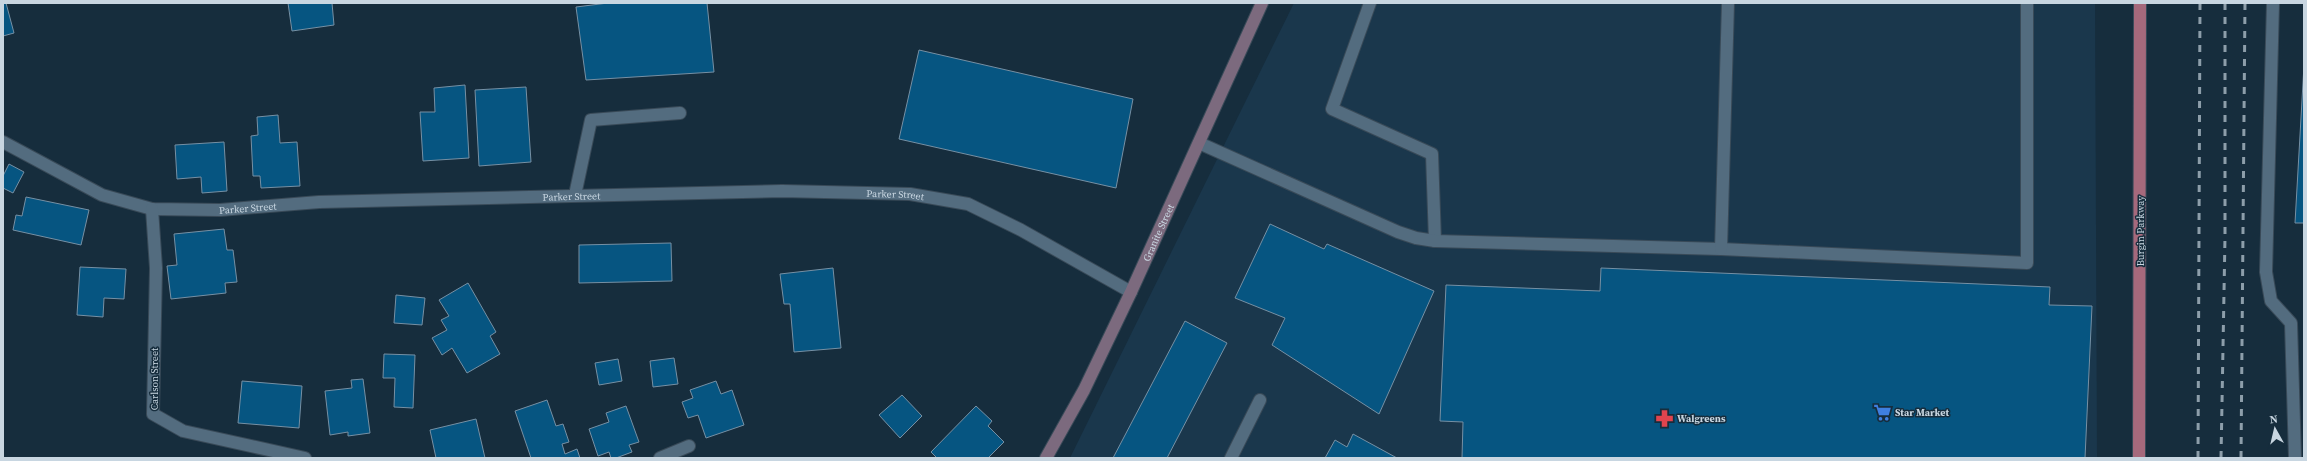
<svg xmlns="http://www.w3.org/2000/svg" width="2307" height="461" font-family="'Source Serif 4',serif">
<rect width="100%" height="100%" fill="#162d3d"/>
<polygon fill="#1a374c" points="1294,3 2095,3 2097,458 1070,458"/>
<g fill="#065581" stroke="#7690a4">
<polygon points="3,3 6,3 14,33 3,36"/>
<polygon points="288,3 332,3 334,25 292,31"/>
<polygon points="608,3 707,3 714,72 586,80 576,7"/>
<polygon points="919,50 1133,99 1116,188 899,139"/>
<polygon points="2304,65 2304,223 2295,223"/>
<polygon points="465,85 469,158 423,161 420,112 435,112 434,88"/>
<polygon points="526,87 531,162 479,166 475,90"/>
<polygon points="278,115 280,143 297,142 300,186 261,188 260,176 253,176 251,136 258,135 257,117"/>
<polygon points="224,142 227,191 202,193 201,177 177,179 175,145"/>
<polygon points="9,164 24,172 13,193 3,188 3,176"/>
<polygon points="26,197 89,210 81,245 13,230 16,215 22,216"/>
<polygon points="1270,224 1324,249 1327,244 1434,291 1379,414 1272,345 1285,318 1235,298"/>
<polygon points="224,229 227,250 233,250 237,282 225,283 226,293 171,299 167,266 177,265 174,234"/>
<polygon points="671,243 672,281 579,283 579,245"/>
<polygon points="80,267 126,269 124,299 104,298 103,317 77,315"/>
<polygon points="833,268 841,348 794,352 790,304 784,304 780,274"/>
<polygon points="1601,268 2050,287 2049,305 2092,306 2085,458 1462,458 1463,422 1440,421 1446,285 1600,291"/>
<polygon points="468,283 496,332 490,336 500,354 467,373 452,348 442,355 432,338 447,330 441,320 449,316 439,300"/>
<polygon points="396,295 425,298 422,325 394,323"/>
<polygon points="1185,321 1227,343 1167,458 1113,458"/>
<polygon points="384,354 415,355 413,408 394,407 395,378 383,378"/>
<polygon points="674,358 678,384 653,387 650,361"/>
<polygon points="618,359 622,381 599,385 595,363"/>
<polygon points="363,379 370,433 348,436 348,432 330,435 325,391 352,388 351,380"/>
<polygon points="242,381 302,386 299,428 238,423"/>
<polygon points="716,381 721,394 732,390 744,425 706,438 698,415 688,418 682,402 693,398 690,390"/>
<polygon points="902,395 922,416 900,438 879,415"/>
<polygon points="547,400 556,426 563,424 569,442 562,444 565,454 577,449 580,458 531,458 515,411"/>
<polygon points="626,406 639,442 629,445 632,452 616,458 611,458 609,452 598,456 589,429 609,422 606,413"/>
<polygon points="976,406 992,421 988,426 1004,442 988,458 937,458 931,452"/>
<polygon points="476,419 485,458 436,458 430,430"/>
<polygon points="1353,434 1397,458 1325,458 1335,440 1347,447"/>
</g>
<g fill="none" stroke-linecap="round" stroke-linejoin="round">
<defs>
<g id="lane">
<polyline points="1370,3 1332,109 1432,154 1435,241"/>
<polyline points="2273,3 2266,272 2271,301 2291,323 2295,458"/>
<polyline points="1199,143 1398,232 1416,238 1435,241 1721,249 2027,263 2027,3"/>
<polyline points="575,195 591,120 680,113"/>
<polyline points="1721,249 1728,3"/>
<polyline points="1231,458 1260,400"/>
</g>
<g id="street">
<path id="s1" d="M3 142 102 195 152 209 220 210 319 202 782 191 910 194 968 204 1021 230 1131 292"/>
<polyline points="152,209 156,268 153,414 183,431 305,458"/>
<polyline points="660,458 689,446"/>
</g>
<g id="secondary">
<path id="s2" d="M1046 458 1084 390 1131 292 1262 3"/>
</g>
<polyline id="primary" points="2139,458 2140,3"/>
</defs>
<use href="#lane" stroke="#394a58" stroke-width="14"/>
<use href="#street" stroke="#394a58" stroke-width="14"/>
<use href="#secondary" stroke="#394a58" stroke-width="14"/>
<use href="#primary" stroke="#394a58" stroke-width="14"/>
<use href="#lane" stroke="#536c7f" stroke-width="12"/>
<use href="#street" stroke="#536c7f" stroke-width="12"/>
<use href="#secondary" stroke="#7c6a7e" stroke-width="12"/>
<use href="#primary" stroke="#a5697c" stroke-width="12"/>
<g stroke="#8d9eaa" stroke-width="3" stroke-dasharray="7 7" stroke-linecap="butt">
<polyline points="2198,458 2200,3"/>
<polyline points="2221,458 2225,237 2225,3"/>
<polyline points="2241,458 2245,3"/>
</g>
</g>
<defs>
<symbol id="supermarket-bare" viewBox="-9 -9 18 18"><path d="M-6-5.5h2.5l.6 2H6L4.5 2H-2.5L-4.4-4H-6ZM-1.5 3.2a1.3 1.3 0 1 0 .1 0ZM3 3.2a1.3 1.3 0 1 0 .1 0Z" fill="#3f7fe0" stroke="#162d3d" stroke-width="2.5" paint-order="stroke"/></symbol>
<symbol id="pharmacy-bare" viewBox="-9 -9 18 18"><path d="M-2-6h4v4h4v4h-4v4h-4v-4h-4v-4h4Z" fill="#e0444e" stroke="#162d3d" stroke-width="2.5" paint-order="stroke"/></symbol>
</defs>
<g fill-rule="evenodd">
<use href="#supermarket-bare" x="1870" y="400" width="25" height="25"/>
<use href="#pharmacy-bare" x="1652" y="406" width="25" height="25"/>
</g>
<g text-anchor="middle" stroke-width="3" stroke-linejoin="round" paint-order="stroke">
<g font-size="10" fill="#c8d6e1" stroke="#162d3d">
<text dy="4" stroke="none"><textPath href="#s1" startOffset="908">Parker Street</textPath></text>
<text dy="4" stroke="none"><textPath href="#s1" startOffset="584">Parker Street</textPath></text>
<text dy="4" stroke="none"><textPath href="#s1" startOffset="260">Parker Street</textPath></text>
<text transform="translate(2140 231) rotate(-90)" y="4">Burgin Parkway</text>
<text dy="4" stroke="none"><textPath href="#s2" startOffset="252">Granite Street</textPath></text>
<text transform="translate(154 379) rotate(-90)" y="4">Carlson Street</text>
</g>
<g font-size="10" font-weight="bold" fill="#c8d6e1" stroke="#162d3d" text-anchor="start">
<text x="1895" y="416">Star Market</text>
<text x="1677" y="422">Walgreens</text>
</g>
</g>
<rect width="2307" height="461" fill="none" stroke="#c8d6e1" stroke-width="8"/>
<g transform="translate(2275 429) rotate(352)" stroke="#162d3d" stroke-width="3" paint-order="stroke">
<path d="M0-3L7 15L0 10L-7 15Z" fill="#c8d6e1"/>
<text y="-6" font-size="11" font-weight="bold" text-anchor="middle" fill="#c8d6e1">N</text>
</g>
</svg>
